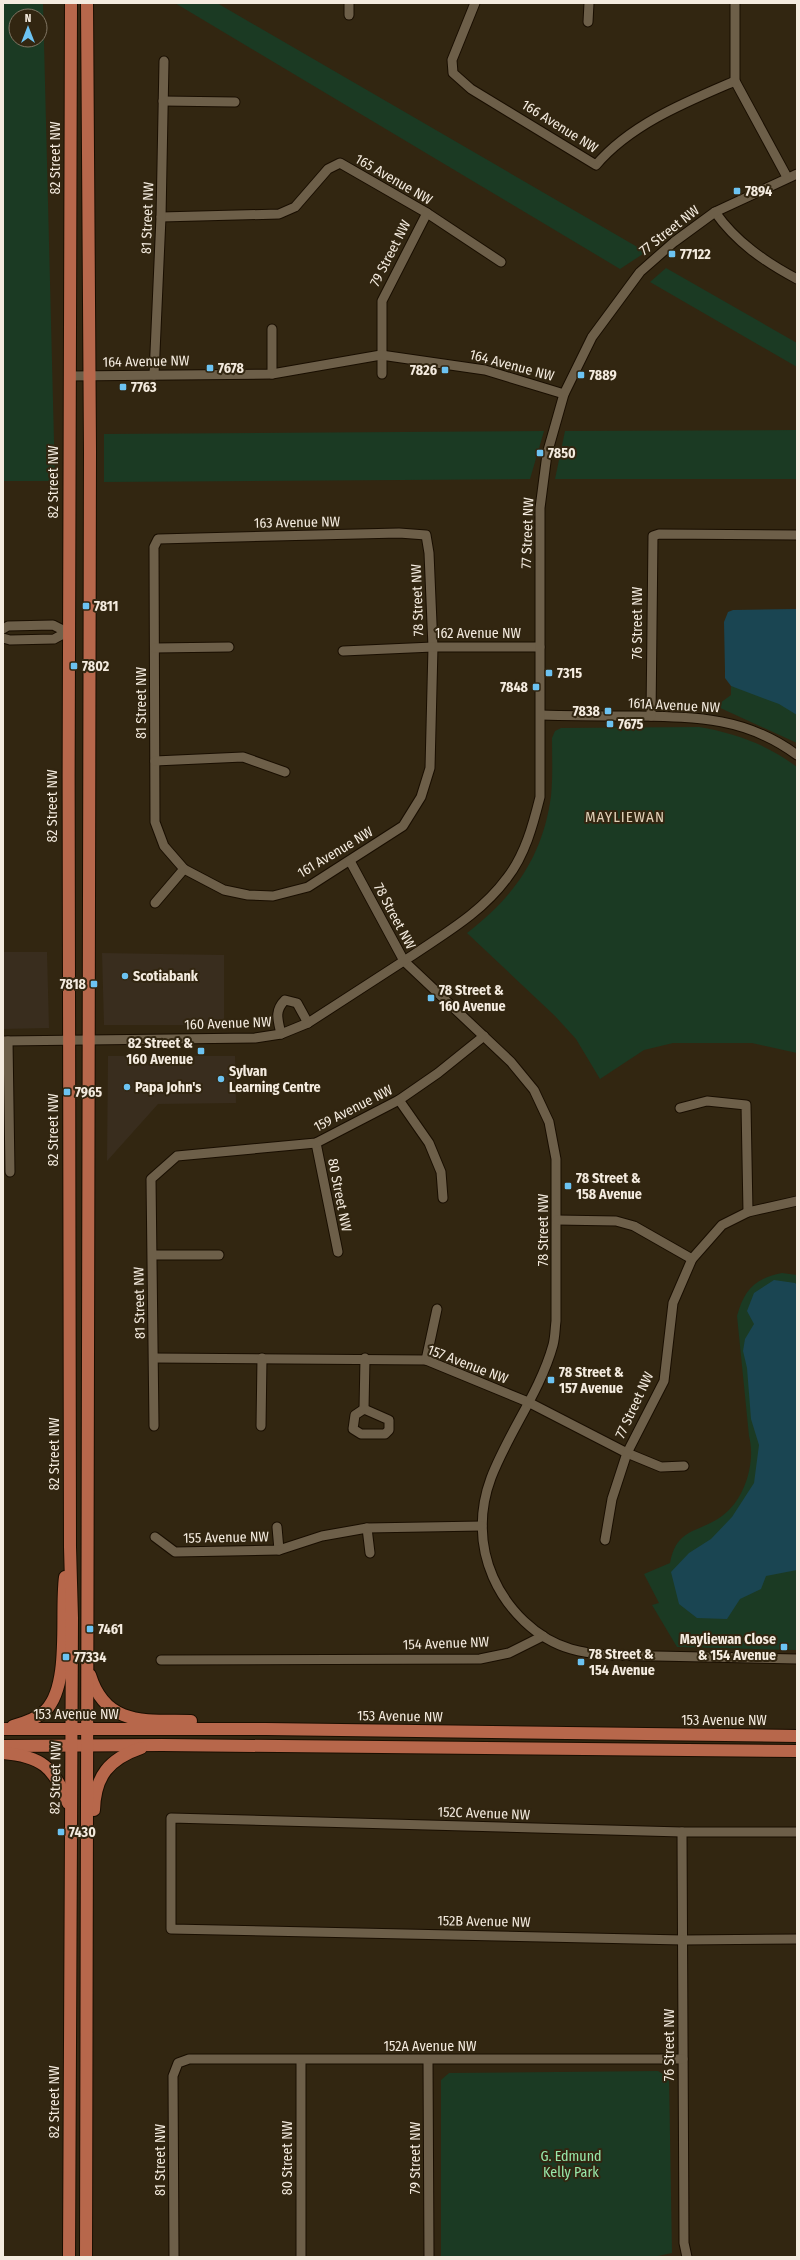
<svg xmlns="http://www.w3.org/2000/svg" width="800" height="2260" font-family="'Fira Sans Condensed',sans-serif">
<rect width="100%" height="100%" fill="#322611"/>
<g fill="#392d1e">
<polygon points="3,952 47,952 49,1028 3,1029"/>
<polygon points="102,953 224,955 224,1025 104,1025"/>
<polygon points="108,1056 235,1056 236,1103 158,1104 107,1161"/>
</g>
<g fill="#1b3a23" fill-rule="evenodd">
<path d="M3 3H43L55 481H3ZM16 16H40V40H16Z"/>
<polygon points="175,3 217,3 646,252 620,269"/>
<polygon points="666,268 797,343 797,367 650,282"/>
<polygon points="797,430 797,479 555,479 565,431"/>
<polygon points="544,431 530,479 104,482 104,434"/>
<polygon points="731,686 797,699 797,743 716,706 731,695"/>
<path d="M699 727C735 733 768 745 797 767V1053L752 1043H673L644 1050 600 1079 576 1039 555 1016 467 933C514 897 543 856 551 796 553 777 552 757 552 738L555 731 561 728Z"/>
<path d="M782 1273 797 1275V1650L677 1647 652 1605 659 1603 644 1574 670 1563C677 1527 697 1534 722 1516 745 1500 756 1462 749 1436L737 1316C744 1290 755 1278 782 1273Z"/>
<polygon points="658,2071 669,2078 672,2253 653,2257 441,2257 441,2080 449,2073"/>
</g>
<g fill="#1a4552">
<polygon points="797,609 797,715 779,704 731,686 725,678 725,672 724,622 728,612 733,610"/>
<polygon points="774,1280 795,1283 797,1285 797,1570 766,1576 761,1589 740,1599 727,1619 697,1618 679,1604 671,1572 689,1553 711,1539 732,1517 754,1483 759,1445 751,1419 747,1368 743,1351 745,1339 754,1324 747,1311 754,1293"/>
</g>
<g fill="none" stroke-linecap="round" stroke-linejoin="round">
<defs>
<g id="minor">
<path d="M475 3 452 60 453 73 471 89 596 165C631 124 686 102 735 81"/>
<polyline points="735,3 735,81 787,177"/>
<polyline points="349,15 349,3"/>
<polyline points="588,22 589,3"/>
<polyline points="163,101 235,102"/>
<path d="M715 212C736 242 765 262 797 279"/>
<polyline points="161,217 279,214 295,207 328,169 340,163 427,213 501,262"/>
<polyline points="272,329 272,374"/>
<polyline points="382,374 382,301 427,213"/>
<polyline points="154,375 161,217 164,61"/>
<polyline points="69,376 272,374 381,355 485,370 564,394"/>
<polygon points="399,533 426,535 429,553 433,647 430,768 421,797 403,826 308,887 273,896 248,895 224,890 184,869 164,846 155,822 154,547 158,539"/>
<polyline points="3,629 8,626 53,625 67,632"/>
<polyline points="3,638 10,640 54,639 67,632"/>
<polyline points="155,648 229,647"/>
<polyline points="343,651 433,647 540,647"/>
<path d="M541 715C572 716 604 716 635 716 696 717 746 717 797 755"/>
<polyline points="651,716 653,536 659,534 797,535"/>
<polyline points="155,761 243,757 285,772"/>
<path d="M350 861 404 961 511 1062 534 1090 549 1122 556 1159V1321C555 1329 555 1338 553 1345 540 1392 508 1433 491 1478 479 1510 479 1545 493 1577 507 1609 536 1639 571 1649 599 1657 628 1655 656 1656 703 1657 750 1658 797 1659"/>
<polyline points="155,903 184,869"/>
<path d="M281 1034C278 1020 274 1011 285 1000L297 1003 308 1023"/>
<path d="M3 1041 255 1038 281 1034 308 1023C343 1000 378 978 413 955 447 932 482 912 507 878 525 855 533 825 540 797V508L547 454 564 394 592 337 640 272 674 242 715 212 797 174"/>
<polyline points="8,1041 10,1172"/>
<polyline points="399,1100 429,1143 441,1172 443,1198"/>
<polyline points="680,1108 707,1101 746,1105 748,1212"/>
<polyline points="316,1143 338,1252"/>
<polyline points="557,1220 616,1221 634,1226 692,1259"/>
<polyline points="153,1255 219,1255"/>
<polyline points="154,1358 426,1360 528,1402 627,1453 661,1467 684,1466"/>
<polyline points="426,1360 437,1309"/>
<polygon points="364,1409 389,1420 389,1430 385,1434 361,1434 353,1429 355,1415"/>
<polyline points="364,1409 365,1358"/>
<polyline points="154,1426 151,1179 177,1156 316,1143 399,1100 438,1073 484,1036"/>
<polyline points="261,1426 262,1358"/>
<polyline points="277,1527 279,1550"/>
<polyline points="367,1528 370,1553"/>
<polyline points="155,1537 175,1552 279,1550 322,1536 367,1528 482,1526"/>
<polyline points="605,1540 612,1499 627,1453 664,1381 673,1303 692,1259 722,1225 748,1212 797,1201"/>
<polyline points="161,1660 480,1659 509,1653 543,1636"/>
<polyline points="682,1832 684,2243 687,2257"/>
<polyline points="797,1832 682,1832 171,1818 171,1929 683,1940 797,1939"/>
<polyline points="301,2060 301,2257"/>
<polyline points="428,2060 429,2257"/>
<polyline points="174,2257 173,2076 178,2063 189,2059 683,2059"/>
</g>
<g id="major">
<path d="M90 1675C106 1727 146 1720 191 1721"/>
<path d="M13 1726C24 1723 38 1718 46 1710 71 1684 60 1613 65 1577"/>
<polyline points="3,1729 266,1729 797,1736"/>
<polyline points="3,1746 162,1745 797,1751"/>
<path d="M3 1753C41 1756 54 1767 68 1803"/>
<path d="M94 1810C95 1776 109 1759 141 1748"/>
<path d="M69 2257 72 1618 70 1547C68 1032 68 518 71 3"/>
<polyline points="86,2257 90,451 87,3"/>
</g>
</defs>
<use href="#minor" stroke="#190e00" stroke-width="11"/>
<use href="#major" stroke="#190e00" stroke-width="14"/>
<use href="#minor" stroke="#6d5f49" stroke-width="9"/>
<use href="#major" stroke="#b7674b" stroke-width="12"/>
</g>
<g fill="#6cc3f2" stroke="#322611" stroke-width="1.5">
<rect x="733" y="187" width="8" height="8" rx="2"/>
<rect x="668" y="250" width="8" height="8" rx="2"/>
<rect x="206" y="364" width="8" height="8" rx="2"/>
<rect x="441" y="366" width="8" height="8" rx="2"/>
<rect x="577" y="371" width="8" height="8" rx="2"/>
<rect x="119" y="383" width="8" height="8" rx="2"/>
<rect x="536" y="449" width="8" height="8" rx="2"/>
<rect x="82" y="602" width="8" height="8" rx="2"/>
<rect x="70" y="662" width="8" height="8" rx="2"/>
<rect x="545" y="669" width="8" height="8" rx="2"/>
<rect x="532" y="683" width="8" height="8" rx="2"/>
<rect x="604" y="707" width="8" height="8" rx="2"/>
<rect x="606" y="720" width="8" height="8" rx="2"/>
<circle cx="125" cy="976" r="4"/>
<rect x="90" y="980" width="8" height="8" rx="2"/>
<rect x="427" y="994" width="8" height="8" rx="2"/>
<rect x="197" y="1047" width="8" height="8" rx="2"/>
<circle cx="221" cy="1079" r="4"/>
<circle cx="127" cy="1087" r="4"/>
<rect x="63" y="1088" width="8" height="8" rx="2"/>
<rect x="564" y="1182" width="8" height="8" rx="2"/>
<rect x="547" y="1376" width="8" height="8" rx="2"/>
<rect x="86" y="1625" width="8" height="8" rx="2"/>
<rect x="780" y="1643" width="8" height="8" rx="2"/>
<rect x="62" y="1653" width="8" height="8" rx="2"/>
<rect x="577" y="1658" width="8" height="8" rx="2"/>
<rect x="57" y="1828" width="8" height="8" rx="2"/>
</g>
<g text-anchor="middle" stroke-width="4" stroke-linejoin="round" paint-order="stroke">
<g font-size="14" fill="#f4ebdf" stroke="#322611">
<text transform="translate(560 126) rotate(32)" y="5">166 Avenue NW</text>
<text transform="translate(55 158) rotate(-90)" y="5">82 Street NW</text>
<text transform="translate(394 179) rotate(30)" y="5">165 Avenue NW</text>
<text transform="translate(147 218) rotate(-88)" y="5">81 Street NW</text>
<text transform="translate(669 230) rotate(-38)" y="5">77 Street NW</text>
<text transform="translate(390 253) rotate(-63)" y="5">79 Street NW</text>
<text transform="translate(146 361) rotate(-1)" y="5">164 Avenue NW</text>
<text transform="translate(512 365) rotate(15)" y="5">164 Avenue NW</text>
<text transform="translate(53 482) rotate(-90)" y="5">82 Street NW</text>
<text transform="translate(297 522) rotate(-1)" y="5">163 Avenue NW</text>
<text transform="translate(527 533) rotate(-88)" y="5">77 Street NW</text>
<text transform="translate(417 600) rotate(-92)" y="5">78 Street NW</text>
<text transform="translate(637 623) rotate(-90)" y="5">76 Street NW</text>
<text x="478" y="638">162 Avenue NW</text>
<text transform="translate(141 703) rotate(-90)" y="5">81 Street NW</text>
<text transform="translate(674 705) rotate(3)" y="5">161A Avenue NW</text>
<text transform="translate(52 806) rotate(-90)" y="5">82 Street NW</text>
<text transform="translate(335 852) rotate(-31)" y="5">161 Avenue NW</text>
<text transform="translate(395 916) rotate(62)" y="5">78 Street NW</text>
<text transform="translate(228 1023) rotate(-2)" y="5">160 Avenue NW</text>
<text transform="translate(353 1108) rotate(-27)" y="5">159 Avenue NW</text>
<text transform="translate(53 1130) rotate(-90)" y="5">82 Street NW</text>
<text transform="translate(340 1195) rotate(79)" y="5">80 Street NW</text>
<text transform="translate(543 1230) rotate(-90)" y="5">78 Street NW</text>
<text transform="translate(139 1303) rotate(-91)" y="5">81 Street NW</text>
<text transform="translate(468 1364) rotate(21)" y="5">157 Avenue NW</text>
<text transform="translate(634 1405) rotate(-65)" y="5">77 Street NW</text>
<text transform="translate(54 1454) rotate(-90)" y="5">82 Street NW</text>
<text transform="translate(226 1537) rotate(-1)" y="5">155 Avenue NW</text>
<text transform="translate(446 1643) rotate(-2)" y="5">154 Avenue NW</text>
<text x="76" y="1719">153 Avenue NW</text>
<text transform="translate(400 1716) rotate(1)" y="5">153 Avenue NW</text>
<text x="724" y="1725">153 Avenue NW</text>
<text transform="translate(55 1778) rotate(-89)" y="5">82 Street NW</text>
<text transform="translate(484 1813) rotate(2)" y="5">152C Avenue NW</text>
<text transform="translate(484 1921) rotate(1)" y="5">152B Avenue NW</text>
<text transform="translate(669 2045) rotate(-90)" y="5">76 Street NW</text>
<text x="430" y="2051">152A Avenue NW</text>
<text transform="translate(54 2102) rotate(-90)" y="5">82 Street NW</text>
<text transform="translate(287 2158) rotate(-90)" y="5">80 Street NW</text>
<text transform="translate(415 2158) rotate(-90)" y="5">79 Street NW</text>
<text transform="translate(160 2160) rotate(-90)" y="5">81 Street NW</text>
</g>
<g font-size="14" font-weight="bold" fill="#f4ebdf" stroke="#322611" text-anchor="start">
<text x="745" y="196">7894</text>
<text x="680" y="259">77122</text>
<text x="218" y="373">7678</text>
<text x="437" y="375" text-anchor="end">7826</text>
<text x="589" y="380">7889</text>
<text x="131" y="392">7763</text>
<text x="548" y="458">7850</text>
<text x="94" y="611">7811</text>
<text x="82" y="671">7802</text>
<text x="557" y="678">7315</text>
<text x="528" y="692" text-anchor="end">7848</text>
<text x="600" y="716" text-anchor="end">7838</text>
<text x="618" y="729">7675</text>
<text x="133" y="981">Scotiabank</text>
<text x="86" y="989" text-anchor="end">7818</text>
<text x="439" y="995">78 Street &amp;<tspan x="439" dy="16">160 Avenue</tspan></text>
<text x="193" y="1048" text-anchor="end">82 Street &amp;<tspan x="193" dy="16">160 Avenue</tspan></text>
<text x="229" y="1076">Sylvan<tspan x="229" dy="16">Learning Centre</tspan></text>
<text x="135" y="1092">Papa John's</text>
<text x="75" y="1097">7965</text>
<text x="576" y="1183">78 Street &amp;<tspan x="576" dy="16">158 Avenue</tspan></text>
<text x="559" y="1377">78 Street &amp;<tspan x="559" dy="16">157 Avenue</tspan></text>
<text x="98" y="1634">7461</text>
<text x="776" y="1644" text-anchor="end">Mayliewan Close<tspan x="776" dy="16">&amp; 154 Avenue</tspan></text>
<text x="589" y="1659">78 Street &amp;<tspan x="589" dy="16">154 Avenue</tspan></text>
<text x="74" y="1662">77334</text>
<text x="69" y="1837">7430</text>
</g>
<g font-size="14" fill="#98e8aa" stroke="#322611">
<text x="571" y="2161">G. Edmund<tspan x="571" dy="16">Kelly Park</tspan></text>
</g>
<g font-size="15" letter-spacing="1" fill="#e0d0b7" stroke="#322611">
<text x="625" y="822">MAYLIEWAN</text>
</g>
</g>
<rect width="800" height="2260" fill="none" stroke="#f4ebdf" stroke-width="8"/>
<g transform="translate(28 28)"><circle r="19" fill="#322611" stroke="#807563"/>
<path d="M0-3L7 15L0 10L-7 15Z" fill="#6cc3f2"/>
<text y="-6" font-size="11" font-weight="bold" text-anchor="middle" fill="#f4ebdf">N</text>
</g>
</svg>
